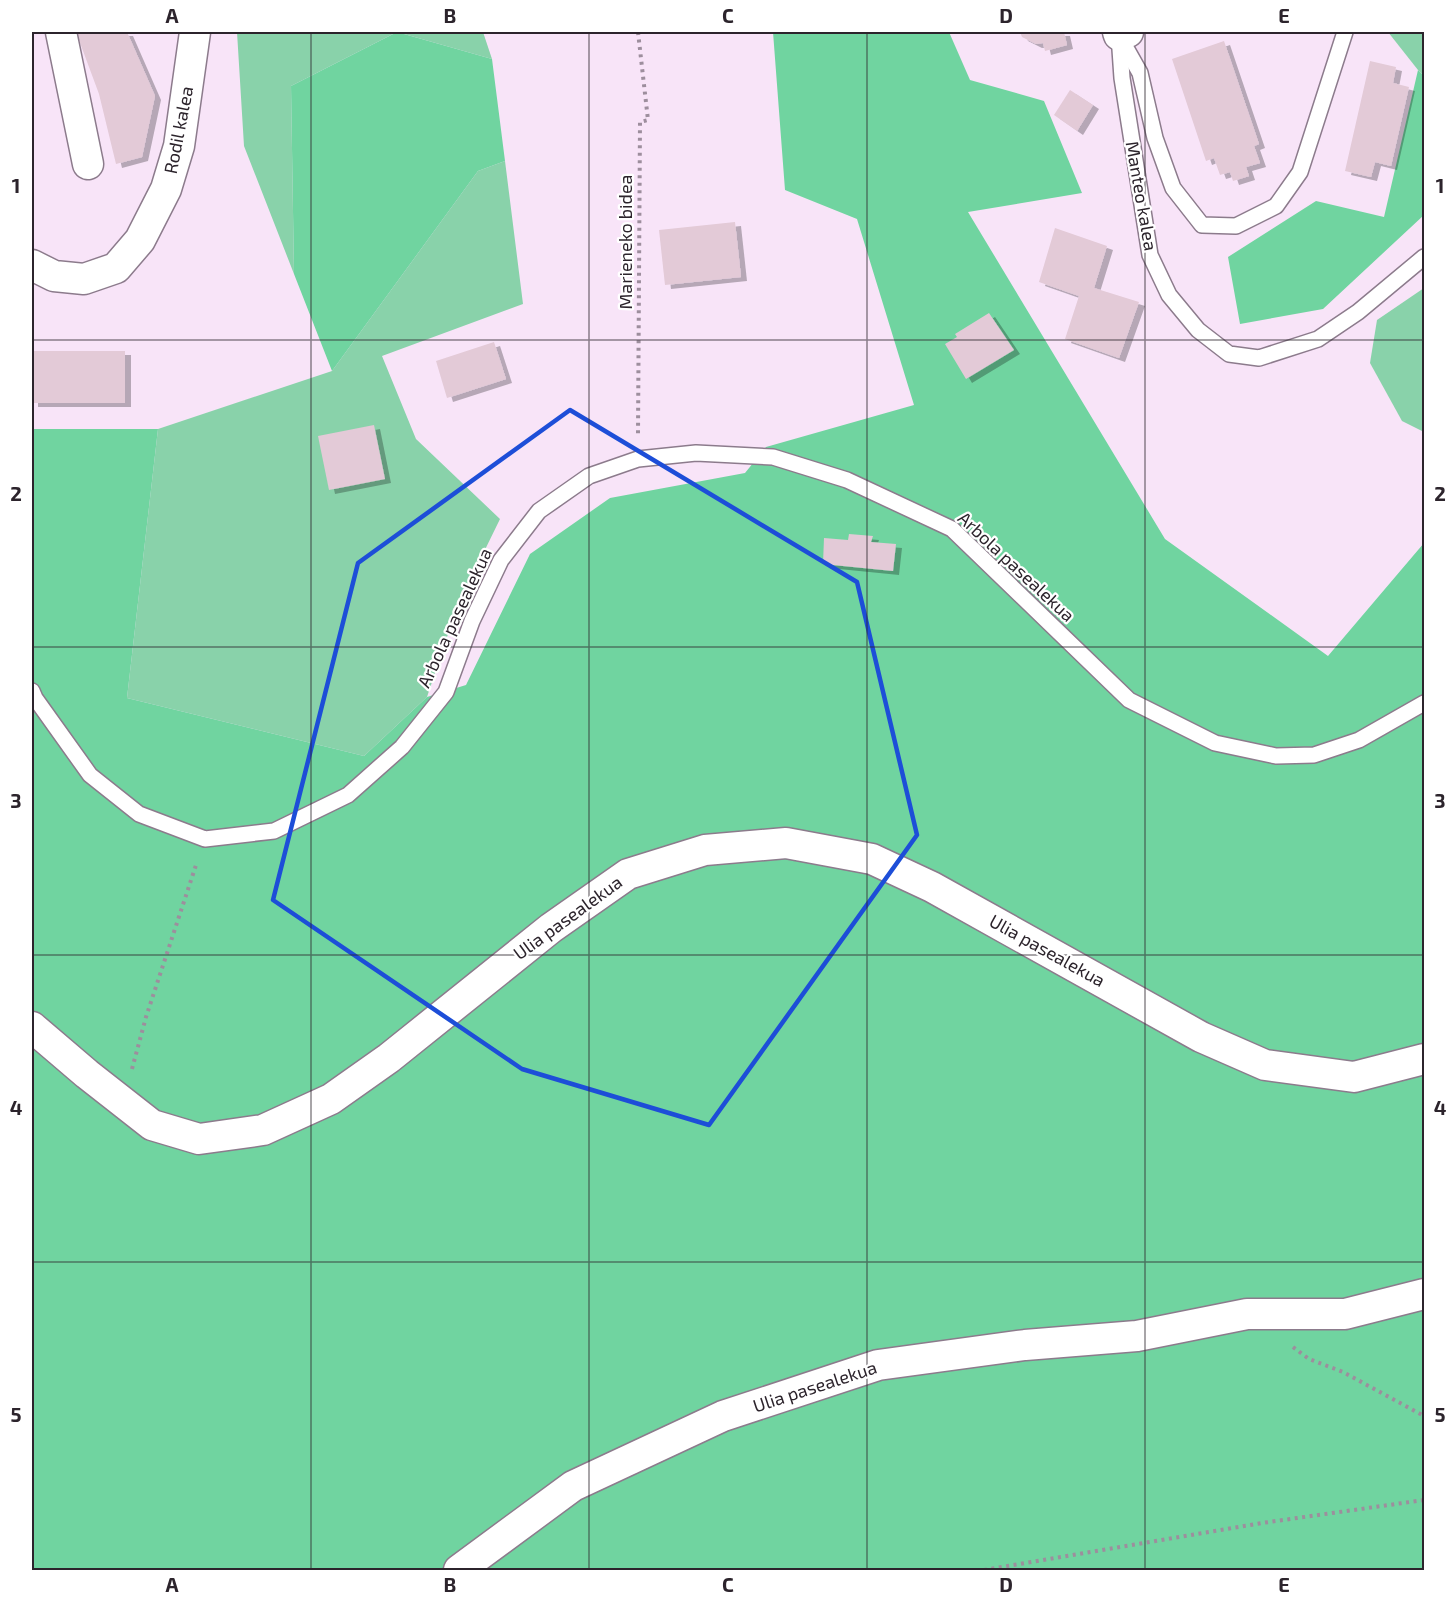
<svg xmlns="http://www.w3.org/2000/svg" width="1456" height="1602" font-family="'Exo 2',sans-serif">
<defs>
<filter id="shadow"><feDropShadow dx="6" dy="4" stdDeviation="0" flood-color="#0004"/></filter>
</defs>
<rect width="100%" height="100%" fill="#f8e4f8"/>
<g fill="#89d2aa">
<polygon points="237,32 483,32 492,59 397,32 291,86 294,274 244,146"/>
<polygon points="1388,32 1424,32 1424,76 1418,70"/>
<polygon points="505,161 523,304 382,356 416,439 500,519 457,607 427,697 364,756 127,698 158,429 332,371 478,171"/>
<polygon points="1424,288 1424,432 1402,421 1370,363 1377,320"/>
</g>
<g fill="#70d4a0">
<polygon points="397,32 492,59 505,161 478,171 332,371 294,274 291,86"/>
<polygon points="773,32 949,32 970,80 1044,101 1082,193 968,212 1165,539 1328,656 1424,543 1424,1570 32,1570 32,429 158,429 127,698 364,756 427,697 466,685 530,554 610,498 745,473 766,447 914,405 857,219 785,190"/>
<polygon points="1418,70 1424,76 1424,215 1323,309 1240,324 1228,257 1316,201 1384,217"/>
</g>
<g fill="#e3cad7" filter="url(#shadow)">
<polygon points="76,32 127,32 155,96 142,157 116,164 99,94"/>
<polygon points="1020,32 1064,32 1067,45 1045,51 1043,43 1036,44 1022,37"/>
<polygon points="1224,41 1259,144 1254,146 1260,163 1246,167 1249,176 1233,181 1230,172 1220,175 1214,158 1206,161 1172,59"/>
<polygon points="1370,61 1396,67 1393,83 1409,87 1391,166 1375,162 1371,177 1345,171"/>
<polygon points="1070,90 1093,105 1077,131 1054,115"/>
<polygon points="735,222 741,277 665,285 659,230"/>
<polygon points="1055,228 1107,246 1094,288 1139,302 1119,358 1065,339 1079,296 1039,282"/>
<polygon points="989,313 1014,350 966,379 945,344 957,337 955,334"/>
<polygon points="494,342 506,379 447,398 436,361"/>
<rect x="32" y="351" width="93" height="52"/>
<polygon points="374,425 385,479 329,490 318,436"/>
<polygon points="849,534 873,536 871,542 896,544 893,571 823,564 824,538 848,540"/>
</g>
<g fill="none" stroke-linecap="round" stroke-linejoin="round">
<defs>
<g id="lane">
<polyline points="1119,35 1122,78 1150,255 1169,295 1198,330 1229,354 1259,358 1318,339 1358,312 1424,257"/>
<polyline points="1122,41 1140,73 1155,138 1173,188 1202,225 1236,226 1276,206 1300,172 1345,32"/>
<polyline points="32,691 35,698 90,775 139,814 205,839 274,831 348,795 402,747 446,692 472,621 501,560 539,511 589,476 638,459 696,453 773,457 847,480 952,529 1129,700 1215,743 1276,756 1314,755 1359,740 1424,703"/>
</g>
<g id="street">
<polyline points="61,32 88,164"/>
<polyline points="1118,32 1119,35 1128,32"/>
<polyline points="32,265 54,276 84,279 116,268 140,240 166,189 179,146 195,32"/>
<polyline points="32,1027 87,1074 152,1125 199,1139 263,1130 331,1099 389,1058 551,928 628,874 705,850 786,843 872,859 932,887 1201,1037 1265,1065 1354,1077 1424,1059"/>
<polyline points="459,1570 573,1486 723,1416 878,1365 1025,1345 1137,1336 1247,1314 1345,1314 1424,1294"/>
</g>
</defs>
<use href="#lane" stroke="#8c7b8c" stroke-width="18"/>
<use href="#street" stroke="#8c7b8c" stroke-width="33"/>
<g stroke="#9d8e9d" stroke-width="4" stroke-dasharray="3 4.5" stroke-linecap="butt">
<polyline points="638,32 648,120 640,122 638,435"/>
<polyline points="132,1069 146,1017 197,862"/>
<polyline points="1293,1347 1309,1359 1343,1372 1424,1416"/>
<polyline points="984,1570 1262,1523 1424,1500"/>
</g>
<use href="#lane" stroke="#fff" stroke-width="15"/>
<use href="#street" stroke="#fff" stroke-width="30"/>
</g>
<path fill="none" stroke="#1d4ed8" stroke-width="4.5" stroke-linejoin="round" d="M570 410 857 582 917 835 709 1125 522 1069 273 900 358 563Z"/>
<path fill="none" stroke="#2c242c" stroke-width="1.5" stroke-opacity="0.55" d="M311 32V1570M589 32V1570M867 32V1570M1145 32V1570M32 340H1424M32 647H1424M32 955H1424M32 1262H1424"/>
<g text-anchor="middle" stroke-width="4.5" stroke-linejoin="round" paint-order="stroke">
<g font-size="18" fill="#2c242c" stroke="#fff">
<text transform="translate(179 130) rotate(-79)" y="6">Rodil kalea</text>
<text transform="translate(1141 196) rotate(80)" y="6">Manteo kalea</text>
<text transform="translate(626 242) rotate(-90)" y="6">Marieneko bidea</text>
<text transform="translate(1016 567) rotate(43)" y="6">Arbola pasealekua</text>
<text transform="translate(455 618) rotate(-65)" y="6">Arbola pasealekua</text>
<text transform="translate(568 918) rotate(-36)" y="6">Ulia pasealekua</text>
<text transform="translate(1047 951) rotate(29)" y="6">Ulia pasealekua</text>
<text transform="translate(815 1387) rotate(-18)" y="6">Ulia pasealekua</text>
</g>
</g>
<rect width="1456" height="1602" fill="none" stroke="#ffffff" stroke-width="66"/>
<rect x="33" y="33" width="1390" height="1536" fill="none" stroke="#2c242c" stroke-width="2"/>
<g font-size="20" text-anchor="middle" font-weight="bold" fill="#2c242c">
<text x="172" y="23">A</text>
<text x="450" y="23">B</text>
<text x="728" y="23">C</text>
<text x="1006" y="23">D</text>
<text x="1284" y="23">E</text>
<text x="16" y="193">1</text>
<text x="1440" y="193">1</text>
<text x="16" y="501">2</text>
<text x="1440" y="501">2</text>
<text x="16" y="808">3</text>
<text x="1440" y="808">3</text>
<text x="16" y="1115">4</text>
<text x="1440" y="1115">4</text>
<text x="16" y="1422">5</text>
<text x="1440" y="1422">5</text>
<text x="172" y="1592">A</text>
<text x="450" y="1592">B</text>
<text x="728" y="1592">C</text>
<text x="1006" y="1592">D</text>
<text x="1284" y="1592">E</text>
</g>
</svg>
